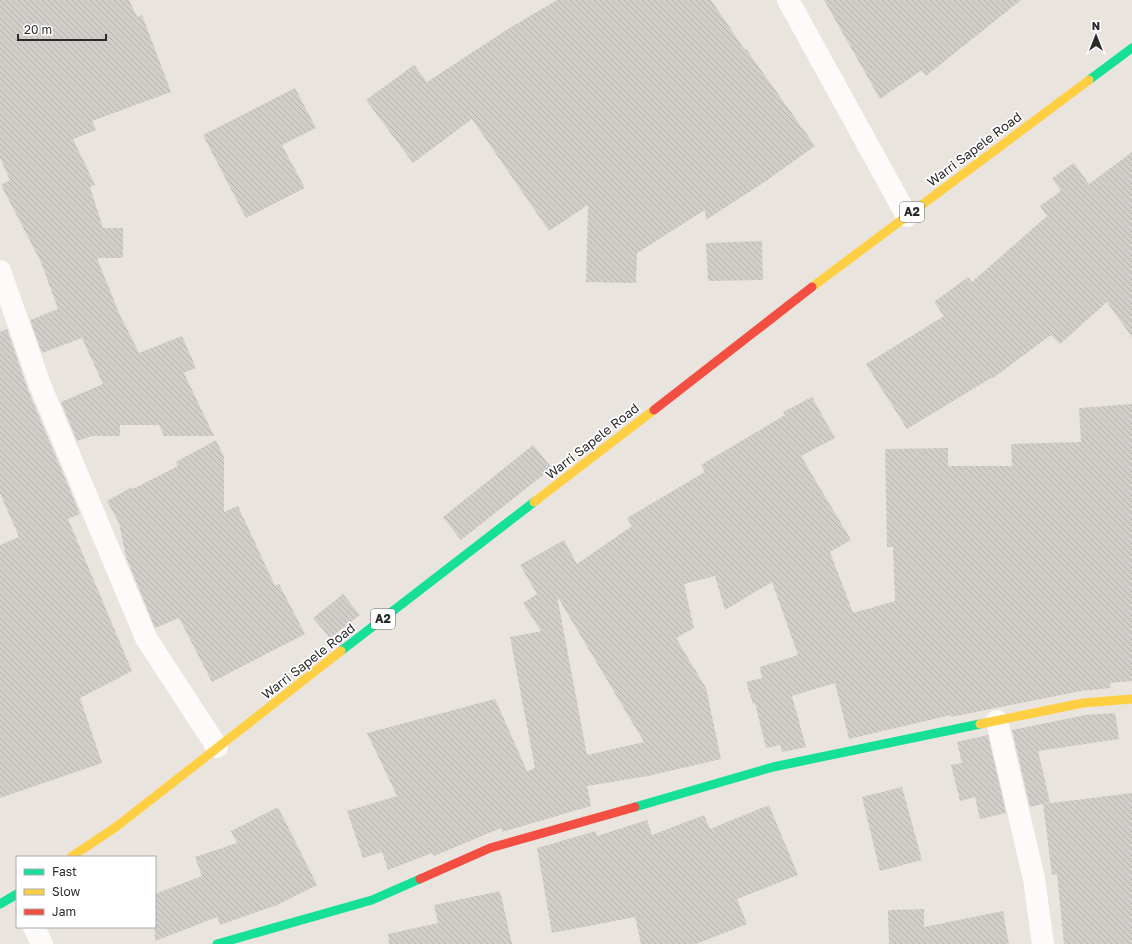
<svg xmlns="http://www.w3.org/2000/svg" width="1132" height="944" font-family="'Golos Text',sans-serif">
<defs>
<pattern id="building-back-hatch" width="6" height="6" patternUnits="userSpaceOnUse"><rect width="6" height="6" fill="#d2ceca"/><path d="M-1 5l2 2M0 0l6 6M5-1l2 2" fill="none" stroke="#b4b1ae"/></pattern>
</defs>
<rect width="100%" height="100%" fill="#eae4de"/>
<g fill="url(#building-back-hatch)" fill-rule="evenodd">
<polygon points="0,0 129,0 137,17 142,15 171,92 92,121 96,130 73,139 95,185 90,187 103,228 123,228 123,258 97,258 119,313 139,353 182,336 196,368 184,373 214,436 164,436 159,425 120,425 120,436 92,436 77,441 61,402 103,384 82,338 42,353 30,320 58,309 41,262 1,185 10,180 0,158"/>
<polygon points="557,0 711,0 745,50 746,49 815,146 766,181 706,220 705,210 637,253 636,283 586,282 588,205 549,231 472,119 413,163 366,100 414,65 427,82 508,29"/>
<polygon points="824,0 1021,0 926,76 922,70 880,99"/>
<polygon points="295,88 316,128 282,145 305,188 246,218 203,135"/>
<polygon points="1132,152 1132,337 1107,302 1060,344 1051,335 992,379 991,378 907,429 866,364 944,316 934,302 968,277 972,282 1047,216 1040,206 1061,191 1052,178 1074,163 1089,184"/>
<polygon points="762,241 763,280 708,281 706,243"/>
<polygon points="7,329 28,390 80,514 68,519 132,671 80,698 102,763 0,798 0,545 19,537 0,493 0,332"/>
<path d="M812 397 835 438 801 456 851 540 830 552 853 613 895 601 893 547H887L885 449 948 448V466H1012L1011 444 1081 442 1079 408 1132 404V681L1110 683 1111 688 1081 691 951 717V715L849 739 835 683 792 696 806 747 782 752 780 745 766 748 755 703 753 704 746 682 762 678 760 667 798 655 772 582 725 610 715 576 684 584 694 628 676 638 706 688 721 759 648 776 587 786 591 806 502 832 501 828 434 856 432 853 388 870 382 852 363 858 347 811 397 796 367 733 495 699 527 771 535 768 510 637 541 631 523 603 537 594 520 565 564 540 577 564 632 526 627 518 705 472 701 465 785 415 783 412ZM557 596 644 742 587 755Z"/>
<polygon points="216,440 224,457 224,512 238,506 275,586 279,584 305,634 212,682 179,618 155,628 126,557 119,523 107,501 132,487 133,489 178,466 176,462"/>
<polygon points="533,445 552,468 461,540 443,517"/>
<polygon points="343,594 360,615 330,638 313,618"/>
<polygon points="1115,713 1119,739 1038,751 1050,802 1030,807 1012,730 1085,715"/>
<polygon points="988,735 1006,813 980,819 975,797 960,801 951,765 962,763 957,742"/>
<polygon points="902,787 922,860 880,871 862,797"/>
<polygon points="1132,793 1132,944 1064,944 1057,874 1052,875 1043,804"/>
<polygon points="769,805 798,875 737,899 747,924 696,944 641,944 635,917 552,933 537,848 596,831 597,836 647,820 652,835 704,815 710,829"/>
<polygon points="278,807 317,885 277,905 220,925 217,917 155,941 155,894 202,876 195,857 237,843 231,831"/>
<polygon points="500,891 512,944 389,944 388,934 438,923 434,905"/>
<polygon points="924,909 924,927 1003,911 1009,944 889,944 888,910"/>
</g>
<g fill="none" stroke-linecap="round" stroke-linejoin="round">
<g stroke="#fcfbfa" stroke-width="22">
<polyline points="788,0 907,216"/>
<polyline points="0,271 40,385 146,638 217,747"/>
<polyline points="997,721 1034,879 1043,944"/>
<polyline points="34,927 42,944"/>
</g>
<g stroke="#16e098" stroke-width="9">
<polyline points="1089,80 1132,48"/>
<polyline points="341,651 534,502"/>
<polyline points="635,807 773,767 980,724"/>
<polyline points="0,904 17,894"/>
<polyline points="217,944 372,900 420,879"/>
</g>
<g stroke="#ffcf43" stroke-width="9">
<polyline points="812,287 1089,80"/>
<polyline points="534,502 654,410"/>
<polyline points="980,724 1083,703 1132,699"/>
<polyline points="71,857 116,827 341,651"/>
</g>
<g stroke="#f24e42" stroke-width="9">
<polyline points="654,410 812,287"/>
<polyline points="420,879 490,848 635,807"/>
</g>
</g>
<g text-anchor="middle" stroke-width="3.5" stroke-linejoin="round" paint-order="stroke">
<g fill="#fff" stroke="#6a6a6a" stroke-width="1">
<rect x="900" y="202" width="24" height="20" rx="3"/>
<rect x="371" y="609" width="24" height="20" rx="3"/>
</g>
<g font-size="12" font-weight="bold" fill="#2a2a2a">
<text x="912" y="216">A2</text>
<text x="383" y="623">A2</text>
</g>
<g font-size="13" fill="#2a2a2a" stroke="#fff">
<text transform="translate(974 149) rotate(-37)" y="5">Warri Sapele Road</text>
<text transform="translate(592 441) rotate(-38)" y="5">Warri Sapele Road</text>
<text transform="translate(308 661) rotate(-38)" y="5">Warri Sapele Road</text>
</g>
</g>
<rect x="16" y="856" width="140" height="72" fill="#ffffff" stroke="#aaaaaa"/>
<rect x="24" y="869" width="20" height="6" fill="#16e098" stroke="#aaaaaa"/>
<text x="52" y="876" font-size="12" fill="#2a2a2a">Fast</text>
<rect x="24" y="889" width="20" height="6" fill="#ffcf43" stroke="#aaaaaa"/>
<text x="52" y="896" font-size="12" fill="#2a2a2a">Slow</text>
<rect x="24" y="909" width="20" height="6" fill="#f24e42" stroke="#aaaaaa"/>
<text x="52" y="916" font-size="12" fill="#2a2a2a">Jam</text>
<g transform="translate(1096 36)" stroke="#ffffff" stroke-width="3" paint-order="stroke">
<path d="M0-3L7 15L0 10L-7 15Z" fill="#2a2a2a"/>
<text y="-6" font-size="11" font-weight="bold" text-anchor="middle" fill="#2a2a2a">N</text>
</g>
<path d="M18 34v6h88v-6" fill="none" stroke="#2a2a2a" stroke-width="2"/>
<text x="24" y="34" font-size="12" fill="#2a2a2a" stroke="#ffffff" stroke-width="3" paint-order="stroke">20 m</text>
</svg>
